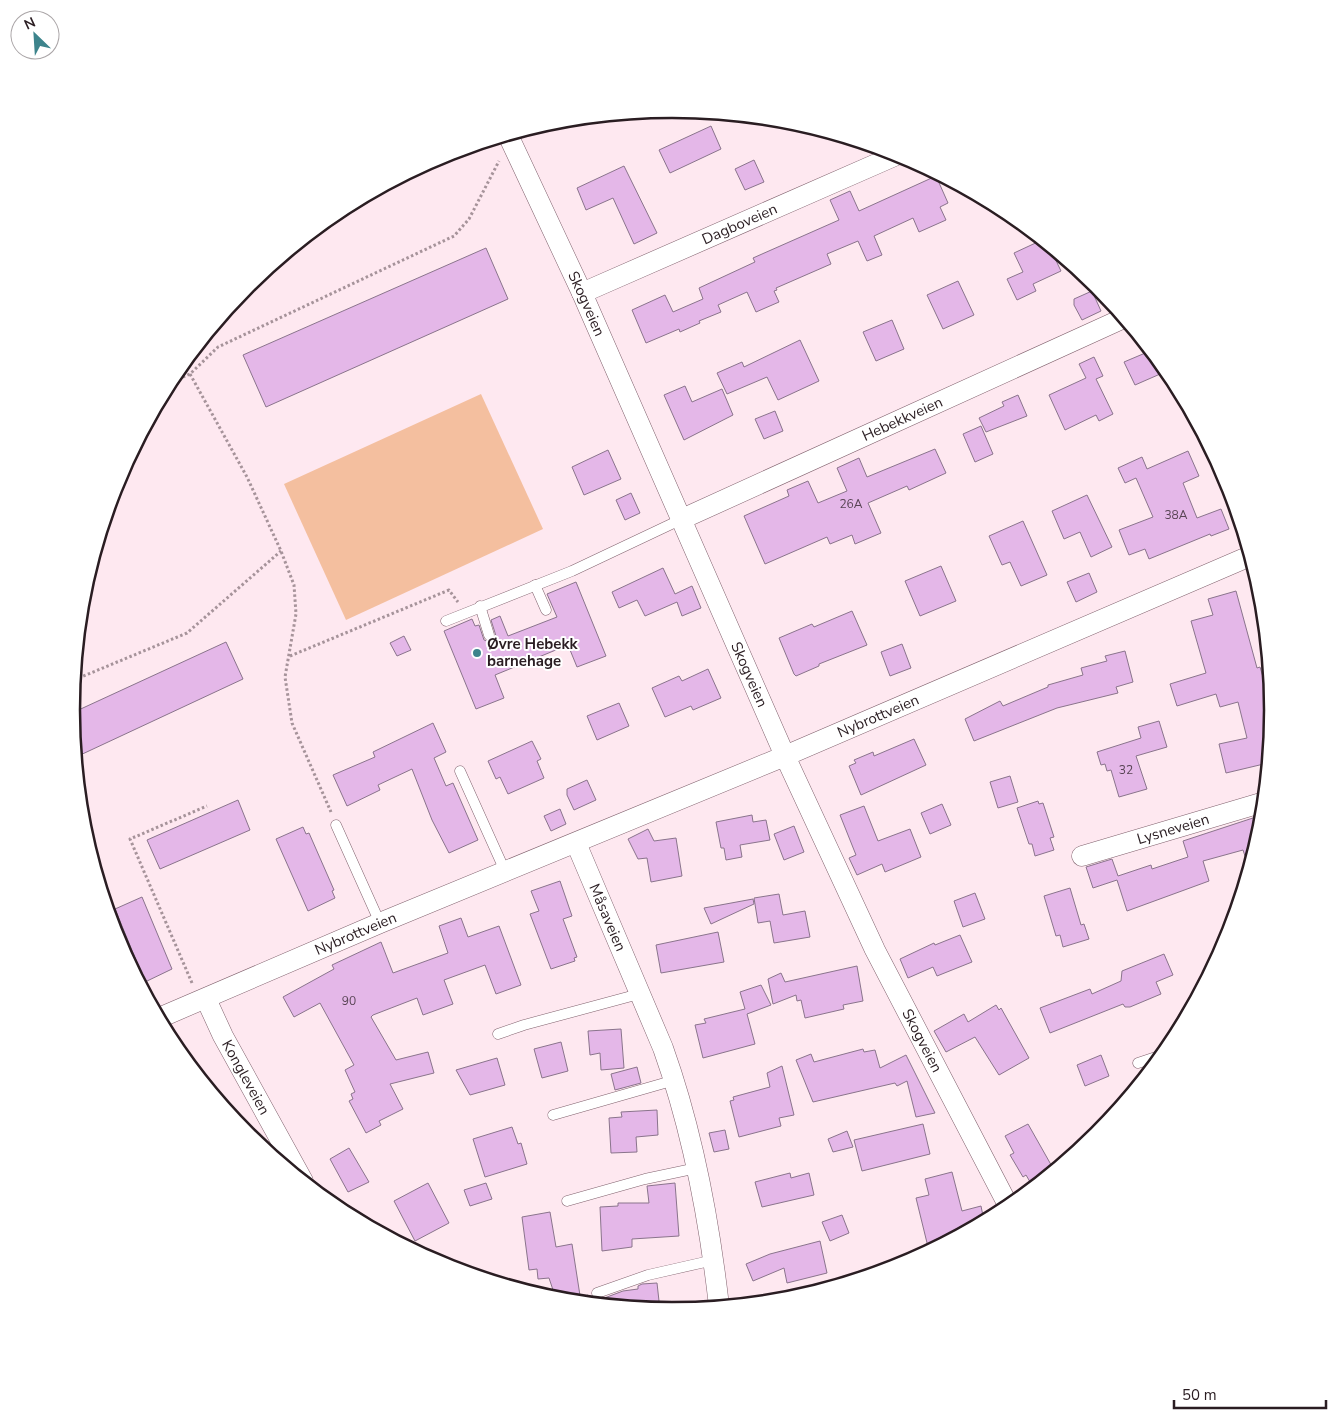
<svg xmlns="http://www.w3.org/2000/svg" width="1344" height="1420" font-family="'Nunito Sans',sans-serif">
<rect width="100%" height="100%" fill="#fee8f0"/>
<polygon fill="#f4bf9f" points="481,394 543,529 346,620 284,484"/>
<g fill="#e4b7e8" stroke="#8a748c">
<polygon points="711,126 721,149 670,173 659,150"/>
<polygon points="754,160 764,182 745,190 735,169"/>
<polygon points="624,166 657,233 634,244 613,198 586,210 577,188"/>
<polygon points="936,176 948,203 940,207 946,220 919,232 913,218 874,236 882,255 867,261 858,241 827,254 831,264 776,288 777,290 774,291 779,302 756,312 747,292 718,305 721,312 699,321 700,323 680,332 679,329 646,343 632,310 665,295 673,312 703,299 699,288 755,262 753,258 839,220 830,200 850,191 859,211"/>
<polygon points="1042,240 1049,246 1061,271 1033,284 1036,291 1017,300 1007,279 1023,272 1014,253"/>
<polygon points="486,248 508,299 266,407 243,355"/>
<polygon points="958,281 974,315 943,329 927,295"/>
<polygon points="1092,291 1101,311 1082,320 1074,305 1074,299"/>
<polygon points="892,320 904,349 876,361 863,332"/>
<polygon points="800,340 819,381 778,400 767,377 727,394 717,373 742,362 744,367"/>
<polygon points="1150,351 1167,371 1135,385 1124,362"/>
<polygon points="1094,357 1103,376 1096,379 1113,414 1099,421 1096,415 1065,430 1049,395 1086,378 1079,364"/>
<polygon points="685,386 692,402 722,389 733,415 684,440 664,395"/>
<polygon points="1018,395 1027,416 986,432 979,418 1004,406 1002,402"/>
<polygon points="775,411 783,431 764,439 755,419"/>
<polygon points="981,426 993,454 975,462 963,434"/>
<polygon points="935,449 946,473 909,490 907,486 868,503 881,533 855,544 852,535 830,544 827,537 765,564 744,516 789,496 787,490 808,481 818,503 847,491 837,468 859,458 867,477"/>
<polygon points="608,450 621,479 584,495 572,467"/>
<polygon points="1188,451 1199,476 1183,483 1197,518 1221,509 1229,529 1211,536 1210,534 1149,559 1145,549 1129,555 1119,530 1153,517 1136,478 1125,483 1118,468 1142,457 1147,469"/>
<polygon points="631,493 640,513 625,520 616,500"/>
<polygon points="1087,495 1112,547 1091,557 1080,532 1064,539 1052,511"/>
<polygon points="1023,521 1047,575 1021,586 1010,562 1002,565 989,536"/>
<polygon points="941,566 956,601 920,616 905,581"/>
<polygon points="663,568 675,594 692,586 701,608 682,616 677,602 645,616 637,600 619,608 612,592"/>
<polygon points="1089,573 1097,592 1076,602 1067,582"/>
<polygon points="576,582 606,656 577,667 568,645 495,675 504,698 476,709 444,631 472,619 475,626 479,625 484,640 491,642 496,636 491,620 500,616 508,636 557,617 547,594"/>
<polygon points="1236,591 1257,668 1260,667 1267,690 1271,689 1273,710 1268,763 1226,773 1219,744 1247,738 1238,702 1220,707 1216,694 1177,706 1170,684 1206,673 1191,621 1213,615 1208,599"/>
<polygon points="852,611 867,645 819,664 819,666 796,676 794,674 779,638 812,624 814,627"/>
<polygon points="404,636 411,650 397,656 390,643"/>
<polygon points="226,642 243,679 76,757 72,713"/>
<polygon points="902,644 911,668 890,676 881,652"/>
<polygon points="1125,651 1133,682 1116,687 1118,693 1057,708 974,741 965,719 1000,701 1003,706 1048,687 1048,685 1083,675 1081,668 1107,661 1105,656"/>
<polygon points="708,669 721,698 693,710 691,706 665,717 652,688 679,676 682,681"/>
<polygon points="619,703 629,726 597,740 587,716"/>
<polygon points="1159,721 1167,747 1136,756 1147,789 1119,797 1111,770 1107,771 1105,764 1101,765 1097,752 1141,738 1138,727"/>
<polygon points="433,723 446,752 434,758 446,786 453,783 478,840 449,853 432,820 412,769 378,785 380,790 347,806 333,775 375,757 373,752"/>
<polygon points="914,739 926,765 861,795 849,766 856,763 854,760 873,752 874,756"/>
<polygon points="532,741 541,759 537,761 544,778 508,794 500,777 496,779 488,761"/>
<polygon points="1010,776 1018,802 998,808 990,782"/>
<polygon points="587,780 596,800 574,810 567,795 567,789"/>
<polygon points="238,800 250,830 160,869 147,840"/>
<polygon points="1038,801 1039,804 1043,803 1054,837 1050,838 1054,850 1035,856 1032,844 1029,844 1017,808"/>
<polygon points="942,804 951,825 930,834 921,813"/>
<polygon points="864,806 878,841 910,829 921,857 885,872 882,864 857,875 849,858 856,855 840,815"/>
<polygon points="560,809 566,824 551,831 544,816"/>
<polygon points="752,815 753,822 766,820 770,840 740,845 742,857 726,860 724,848 721,848 716,822"/>
<polygon points="1262,815 1261,827 1249,868 1243,850 1203,861 1209,881 1127,911 1117,880 1093,888 1086,867 1112,859 1118,876 1151,865 1152,869 1188,857 1183,841"/>
<polygon points="794,826 804,852 784,860 774,834"/>
<polygon points="303,827 306,834 309,833 334,890 332,891 335,898 308,911 276,839"/>
<polygon points="648,829 654,841 676,838 682,876 651,882 647,858 638,859 628,839"/>
<polygon points="560,881 572,916 563,919 577,957 574,958 575,961 551,969 530,914 539,911 531,891"/>
<polygon points="1070,888 1081,925 1084,924 1089,939 1063,947 1060,935 1056,936 1044,896"/>
<polygon points="975,893 985,919 963,927 954,901"/>
<polygon points="779,894 783,915 805,911 810,937 774,943 770,921 758,923 754,898"/>
<polygon points="142,897 172,969 145,982 115,909"/>
<polygon points="753,899 754,904 711,924 704,908"/>
<polygon points="461,918 468,937 499,926 521,985 496,994 485,965 444,980 453,1004 423,1015 417,998 373,1015 371,1017 396,1060 428,1052 434,1073 390,1084 403,1109 379,1121 381,1125 366,1133 349,1101 353,1099 351,1094 355,1092 345,1070 354,1065 320,1003 294,1017 283,997 334,969 332,965 381,942 393,973 448,953 439,926"/>
<polygon points="718,932 724,962 661,973 656,945"/>
<polygon points="960,935 972,962 937,976 933,967 908,978 900,959 934,943 935,945"/>
<polygon points="1164,954 1173,975 1156,982 1161,994 1130,1007 1125,1007 1123,1004 1050,1033 1040,1008 1090,989 1092,994 1121,981 1122,971"/>
<polygon points="857,966 863,1001 843,1005 844,1009 805,1018 801,1000 797,1001 796,995 773,1004 768,979 781,973 785,982"/>
<polygon points="761,985 771,1005 747,1014 755,1044 703,1058 695,1025 706,1023 704,1019 745,1009 740,992"/>
<polygon points="996,1005 999,1010 1001,1008 1029,1058 999,1075 975,1037 946,1052 934,1031 964,1014 968,1022"/>
<polygon points="621,1029 624,1068 601,1070 600,1053 590,1055 588,1031"/>
<polygon points="561,1042 568,1071 542,1078 534,1049"/>
<polygon points="863,1049 864,1052 875,1050 880,1068 906,1055 935,1113 916,1117 907,1081 897,1086 895,1083 813,1102 796,1060 811,1054 814,1062"/>
<polygon points="1101,1055 1109,1076 1085,1086 1077,1065"/>
<polygon points="497,1058 505,1085 470,1095 456,1070"/>
<polygon points="782,1066 794,1115 779,1118 781,1126 739,1137 730,1101 734,1100 733,1097 770,1087 767,1073"/>
<polygon points="637,1067 641,1083 615,1090 611,1074"/>
<polygon points="657,1110 658,1135 636,1137 637,1152 611,1153 609,1118 622,1117 621,1112"/>
<polygon points="923,1124 930,1154 862,1171 854,1140"/>
<polygon points="1028,1124 1054,1170 1033,1187 1026,1175 1023,1177 1010,1155 1014,1153 1005,1136"/>
<polygon points="512,1127 518,1144 521,1143 527,1164 485,1177 473,1139"/>
<polygon points="725,1130 729,1149 714,1152 709,1133"/>
<polygon points="847,1131 853,1147 833,1152 828,1139"/>
<polygon points="349,1148 369,1182 348,1192 330,1159"/>
<polygon points="952,1172 962,1211 981,1206 984,1221 929,1251 916,1198 929,1195 925,1179"/>
<polygon points="790,1173 791,1178 809,1173 814,1195 762,1207 755,1182"/>
<polygon points="428,1183 449,1223 415,1241 394,1201"/>
<polygon points="486,1183 492,1199 470,1206 464,1190"/>
<polygon points="675,1183 679,1236 632,1239 632,1247 602,1251 600,1207 618,1206 618,1203 649,1203 647,1186"/>
<polygon points="550,1212 556,1247 572,1244 581,1302 556,1299 549,1278 538,1279 537,1269 529,1270 522,1217"/>
<polygon points="842,1215 849,1233 830,1241 822,1222"/>
<polygon points="820,1241 827,1273 787,1283 784,1268 753,1281 746,1264 770,1254"/>
<polygon points="657,1283 660,1310 587,1302 587,1295 599,1300 623,1291 638,1289 638,1286 642,1284"/>
</g>
<g fill="none" stroke-linecap="round" stroke-linejoin="round">
<defs>
<g id="service">
<polyline points="535,585 546,610"/>
<polyline points="480,606 489,635"/>
<polyline points="446,621 572,571 682,519"/>
<polyline points="460,771 505,871"/>
<polyline points="336,825 380,923"/>
<polyline points="498,1034 524,1025 639,994"/>
<polyline points="1138,1063 1162,1055"/>
<polyline points="553,1115 675,1080"/>
<polyline points="567,1201 645,1179 697,1168"/>
<polyline points="597,1293 648,1275 714,1260"/>
</g>
<g id="minor">
<path id="s1" d="M508 135 582 293 785 756 875 950 1009 1207"/>
<path id="s2" d="M582 293 899 154"/>
<path id="s3" d="M682 519 1124 318"/>
<path id="s4" d="M576 843 663 1048C693 1132 709 1218 719 1306"/>
<path id="s5" d="M1082 856 1264 802"/>
<path id="s6" d="M206 999 223 1036 303 1181"/>
<path id="s7" d="M159 1018 380 923 785 756 1250 556"/>
</g>
</defs>
<use href="#service" stroke="#81626e" stroke-width="11"/>
<use href="#minor" stroke="#81626e" stroke-width="21"/>
<g stroke="#a6939a" stroke-width="3" stroke-dasharray="2.5 2.5" stroke-linecap="butt">
<polyline points="190,374 247,477 281,551 294,585 296,614 285,677 292,723 331,812"/>
<polyline points="169,383 190,374 218,347 454,236 469,219 499,161"/>
<polyline points="290,656 449,590 458,602"/>
<polyline points="74,680 187,633 281,551"/>
<polyline points="192,983 130,839 207,806"/>
</g>
<use href="#service" stroke="#fff" stroke-width="10"/>
<use href="#minor" stroke="#fff" stroke-width="20"/>
</g>
<circle fill="#3d848c" stroke="#fff" stroke-width="2" cx="477" cy="653" r="5"/>
<g text-anchor="middle" stroke-width="4" stroke-linejoin="round" paint-order="stroke">
<g font-size="12" fill="#584454">
<text x="851" y="508">26A</text>
<text x="1176" y="519">38A</text>
<text x="1126" y="774">32</text>
<text x="349" y="1005">90</text>
</g>
<g font-size="15" fill="#2a1d22" stroke="#fff">
<text dy="5" stroke="none"><textPath href="#s2" startOffset="172">Dagboveien</textPath></text>
<text dy="5" stroke="none"><textPath href="#s1" startOffset="186">Skogveien</textPath></text>
<text dy="5" stroke="none"><textPath href="#s3" startOffset="242">Hebekkveien</textPath></text>
<text dy="5" stroke="none"><textPath href="#s1" startOffset="591">Skogveien</textPath></text>
<text dy="5" stroke="none"><textPath href="#s7" startOffset="780">Nybrottveien</textPath></text>
<text dy="5" stroke="none"><textPath href="#s5" startOffset="95">Lysneveien</textPath></text>
<text dy="5" stroke="none"><textPath href="#s4" startOffset="81">Måsaveien</textPath></text>
<text dy="5" stroke="none"><textPath href="#s7" startOffset="214">Nybrottveien</textPath></text>
<text dy="5" stroke="none"><textPath href="#s1" startOffset="996">Skogveien</textPath></text>
<text dy="5" stroke="none"><textPath href="#s6" startOffset="88">Kongleveien</textPath></text>
</g>
<g font-size="15" font-weight="bold" fill="#2a1d22" stroke="#fff" text-anchor="start">
<text x="487" y="649">Øvre Hebekk<tspan x="487" dy="17">barnehage</tspan></text>
</g>
</g>
<path d="M0 0H1344V1420H0ZM80 710a592 592 0 1 1 1184 0a592 592 0 1 1-1184 0Z" fill="#fff" fill-rule="evenodd"/>
<path fill="none" stroke="#2a1d22" stroke-width="2.5" d="M80 710a592 592 0 1 1 1184 0a592 592 0 1 1-1184 0Z"/>
<g transform="translate(35 35) rotate(335)"><circle r="24" fill="#ffffff" stroke="#aaa5a7"/>
<path d="M0-4L9 19L0 12L-9 19Z" fill="#3d848c"/>
<text y="-8" font-size="14" font-weight="bold" text-anchor="middle" fill="#2a1d22">N</text>
</g>
<path d="M1174 1400v8h152v-8" fill="none" stroke="#2a1d22" stroke-width="2.5"/>
<text x="1182" y="1400" font-size="15" fill="#2a1d22" stroke="#ffffff" stroke-width="4" paint-order="stroke">50 m</text>
</svg>
